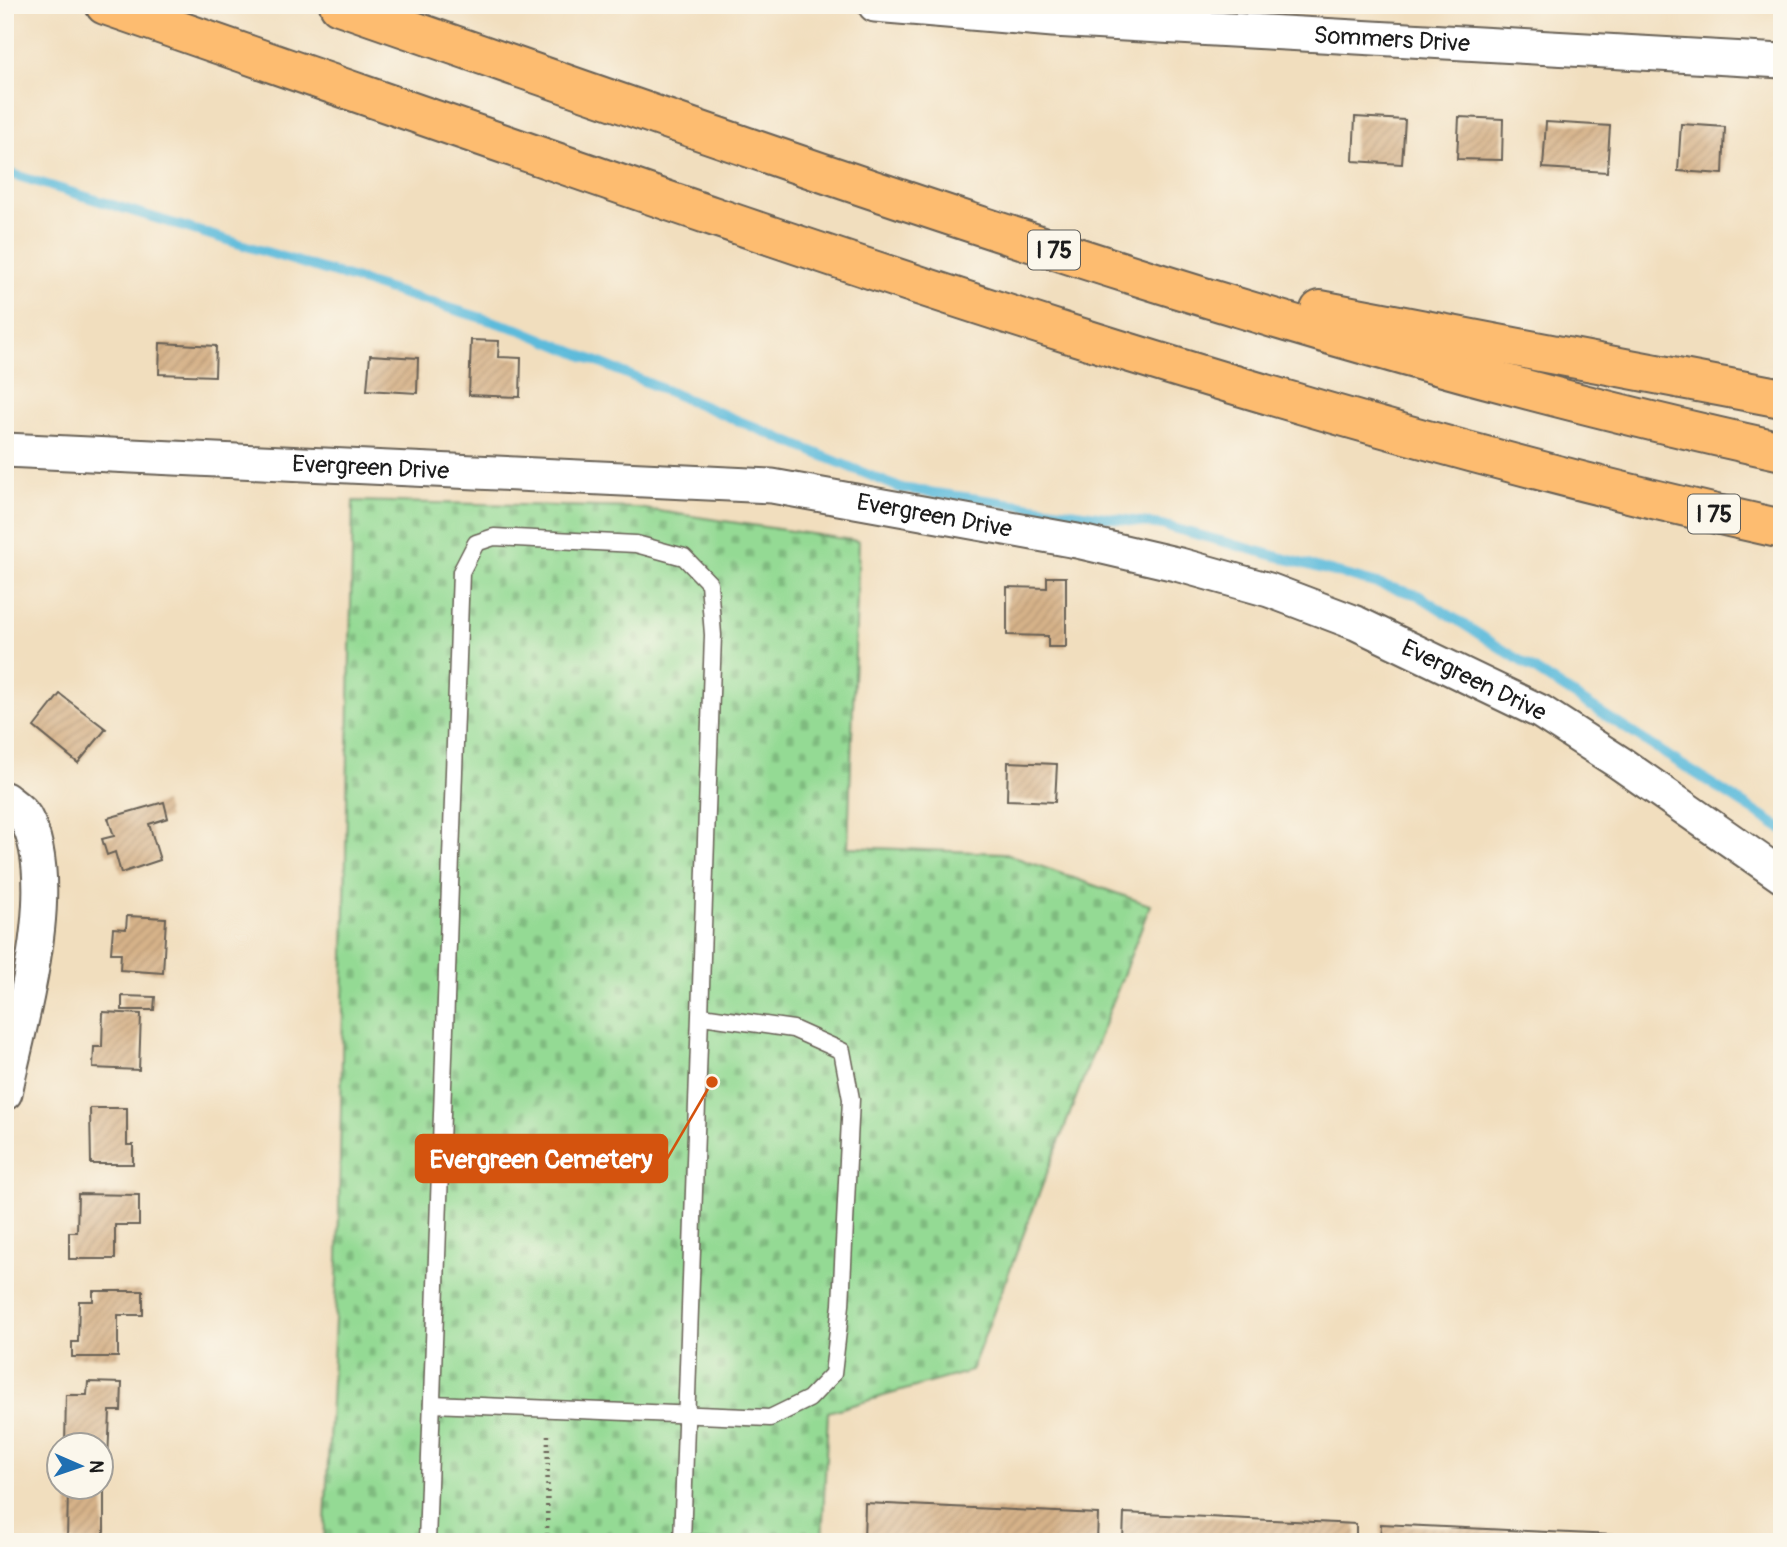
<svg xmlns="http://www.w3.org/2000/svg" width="1787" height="1547" font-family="Pangolin,sans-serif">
<defs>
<pattern id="cemetery-stones" width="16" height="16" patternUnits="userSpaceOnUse" patternTransform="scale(1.75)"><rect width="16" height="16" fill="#94da94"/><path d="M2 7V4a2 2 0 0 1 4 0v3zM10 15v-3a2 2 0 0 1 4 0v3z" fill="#7fba7f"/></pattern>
<pattern id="building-hatch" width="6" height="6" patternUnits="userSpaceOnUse" patternTransform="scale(1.75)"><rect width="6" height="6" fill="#d6b289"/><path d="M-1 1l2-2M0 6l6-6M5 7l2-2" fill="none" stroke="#b79876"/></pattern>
</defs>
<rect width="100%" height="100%" fill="#fbf7ec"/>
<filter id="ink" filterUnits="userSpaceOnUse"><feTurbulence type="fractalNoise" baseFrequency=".0143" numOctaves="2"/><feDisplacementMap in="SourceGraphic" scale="14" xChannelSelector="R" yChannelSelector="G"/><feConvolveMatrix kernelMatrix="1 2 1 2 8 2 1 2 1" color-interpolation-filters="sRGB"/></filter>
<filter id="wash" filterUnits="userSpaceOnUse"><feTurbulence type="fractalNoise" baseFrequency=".00686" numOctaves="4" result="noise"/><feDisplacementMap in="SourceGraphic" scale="28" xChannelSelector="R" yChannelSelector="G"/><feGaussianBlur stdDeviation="1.57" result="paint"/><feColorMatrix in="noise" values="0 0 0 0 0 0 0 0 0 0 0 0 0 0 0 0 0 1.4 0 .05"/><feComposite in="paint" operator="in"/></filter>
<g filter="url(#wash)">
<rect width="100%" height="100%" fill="#f1debe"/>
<polygon fill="url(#cemetery-stones)" stroke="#587b58" stroke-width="2" points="353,501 638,508 859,541 848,847 1003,853 1150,905 971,1371 828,1412 822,1542 324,1542 338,1259"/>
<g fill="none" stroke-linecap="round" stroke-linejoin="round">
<polyline stroke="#5dbbdb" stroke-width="10" points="5,172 521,330 900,488 1162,525 1418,595 1782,829"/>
</g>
<g id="blocks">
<g fill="url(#building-hatch)">
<polygon points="1355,117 1405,120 1402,164 1353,161"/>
<polygon points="1459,117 1503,119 1502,160 1457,159"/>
<polygon points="1546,122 1610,126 1607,172 1543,168"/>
<polygon points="1681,124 1725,127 1723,174 1678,171"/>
<polygon points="471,340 499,341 498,357 521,358 520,397 469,395"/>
<polygon points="160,343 216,346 215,376 159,374"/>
<polygon points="370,355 418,358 417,393 367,390"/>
<polygon points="1047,577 1066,577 1066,647 1048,647 1048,636 1007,635 1007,587 1047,588"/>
<polygon points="60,694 106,729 78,763 34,727"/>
<polygon points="1008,762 1057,764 1055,802 1007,800"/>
<polygon points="164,802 168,818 149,824 160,860 121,873 115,852 107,855 102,839 114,836 108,818"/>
<polygon points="127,916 166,918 163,973 120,970 121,953 111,953 113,928 126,929"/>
<polygon points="122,996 155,997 154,1010 122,1010"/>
<polygon points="103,1012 141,1014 139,1070 93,1068 94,1047 102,1047"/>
<polygon points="90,1108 127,1108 127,1145 133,1145 133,1164 91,1164"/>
<polygon points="78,1194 139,1195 139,1225 115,1225 115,1259 69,1259 69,1232 77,1232"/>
<polygon points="93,1291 143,1291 143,1315 118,1315 118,1357 72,1357 72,1342 78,1342 79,1301 93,1301"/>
<polygon points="88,1382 122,1383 121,1411 110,1411 108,1461 102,1461 102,1446 65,1446 66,1395 87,1395"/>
<polygon points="68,1489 104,1490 104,1542 67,1542"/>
<polygon points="865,1503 1098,1514 1097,1542 864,1542"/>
<polygon points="1124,1513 1356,1524 1356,1542 1123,1542"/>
<polygon points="1381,1524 1613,1535 1613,1542 1380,1542"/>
</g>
</g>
</g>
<g filter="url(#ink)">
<use href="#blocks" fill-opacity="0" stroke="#676055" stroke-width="2"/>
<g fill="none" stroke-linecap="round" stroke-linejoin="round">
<defs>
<g id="lane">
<polyline points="432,1404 770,1418 809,1399 833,1374 841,1305 851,1099 842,1051 793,1029 702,1016"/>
<polyline points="427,1542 461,572 476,543 494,537 636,544 684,557 709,583 713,635 682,1542"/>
</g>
<g id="street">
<path id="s1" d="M875 5 1053 20 1782 61"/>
<path id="s2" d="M5 450 772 486 1077 541 1180 565 1269 590 1356 623 1541 712 1620 763 1782 876"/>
<path d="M5 799C11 804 21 810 25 817 62 883 20 1021 5 1093"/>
</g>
<g id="highway">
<path d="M105 5C659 196 1209 402 1782 529"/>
<path d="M339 5C815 170 1289 344 1782 451"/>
<polyline points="1320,310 1782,398"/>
</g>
</defs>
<use href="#lane" stroke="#676055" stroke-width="19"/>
<use href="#street" stroke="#676055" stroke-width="37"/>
<use href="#highway" stroke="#676055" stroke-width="42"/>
<polyline stroke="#676055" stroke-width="4.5" stroke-dasharray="2 5" stroke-linecap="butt" points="547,1542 548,1431"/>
<use href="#lane" stroke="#fff" stroke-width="16"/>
<use href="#street" stroke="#fff" stroke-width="33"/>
<use href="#highway" stroke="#fdbc70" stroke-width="38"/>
</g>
</g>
<g text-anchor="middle" stroke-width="7" stroke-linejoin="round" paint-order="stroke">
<g fill="#fbf7ec" stroke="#5f5e5a" stroke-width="2">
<rect x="1028" y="230.5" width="52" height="39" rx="5"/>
<rect x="1688" y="494.5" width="52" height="39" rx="5"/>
</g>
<g font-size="23" font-weight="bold" fill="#1c1c1c">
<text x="1054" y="258">I 75</text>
<text x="1714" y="522">I 75</text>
</g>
<g font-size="24" fill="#1c1c1c" stroke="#fbf7ec">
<text dy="8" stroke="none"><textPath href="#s1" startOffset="518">Sommers Drive</textPath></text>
<text dy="8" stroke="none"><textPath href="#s2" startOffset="366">Evergreen Drive</textPath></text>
<text dy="8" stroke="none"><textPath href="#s2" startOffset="933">Evergreen Drive</textPath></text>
<text dy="8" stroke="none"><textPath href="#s2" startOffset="1500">Evergreen Drive</textPath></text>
</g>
</g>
<path fill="none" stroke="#d4530e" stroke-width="2.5" d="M712 1082L667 1159"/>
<circle fill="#d4530e" stroke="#fbf7ec" stroke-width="2.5" cx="712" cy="1082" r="7"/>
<rect fill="#d4530e" stroke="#d4530e" stroke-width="2.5" x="416" y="1135" width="251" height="47" rx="7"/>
<g font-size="26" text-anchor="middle" font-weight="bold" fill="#fff">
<text x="541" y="1168">Evergreen Cemetery</text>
</g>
<rect width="1787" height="1547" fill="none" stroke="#fbf7ec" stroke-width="28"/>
<g transform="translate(80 1466) rotate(92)"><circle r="33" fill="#fbf7ec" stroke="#a29f99" stroke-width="2"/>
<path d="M0-5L12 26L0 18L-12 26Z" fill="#1f6fb2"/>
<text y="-10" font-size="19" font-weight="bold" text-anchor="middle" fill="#1c1c1c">N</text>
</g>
</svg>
